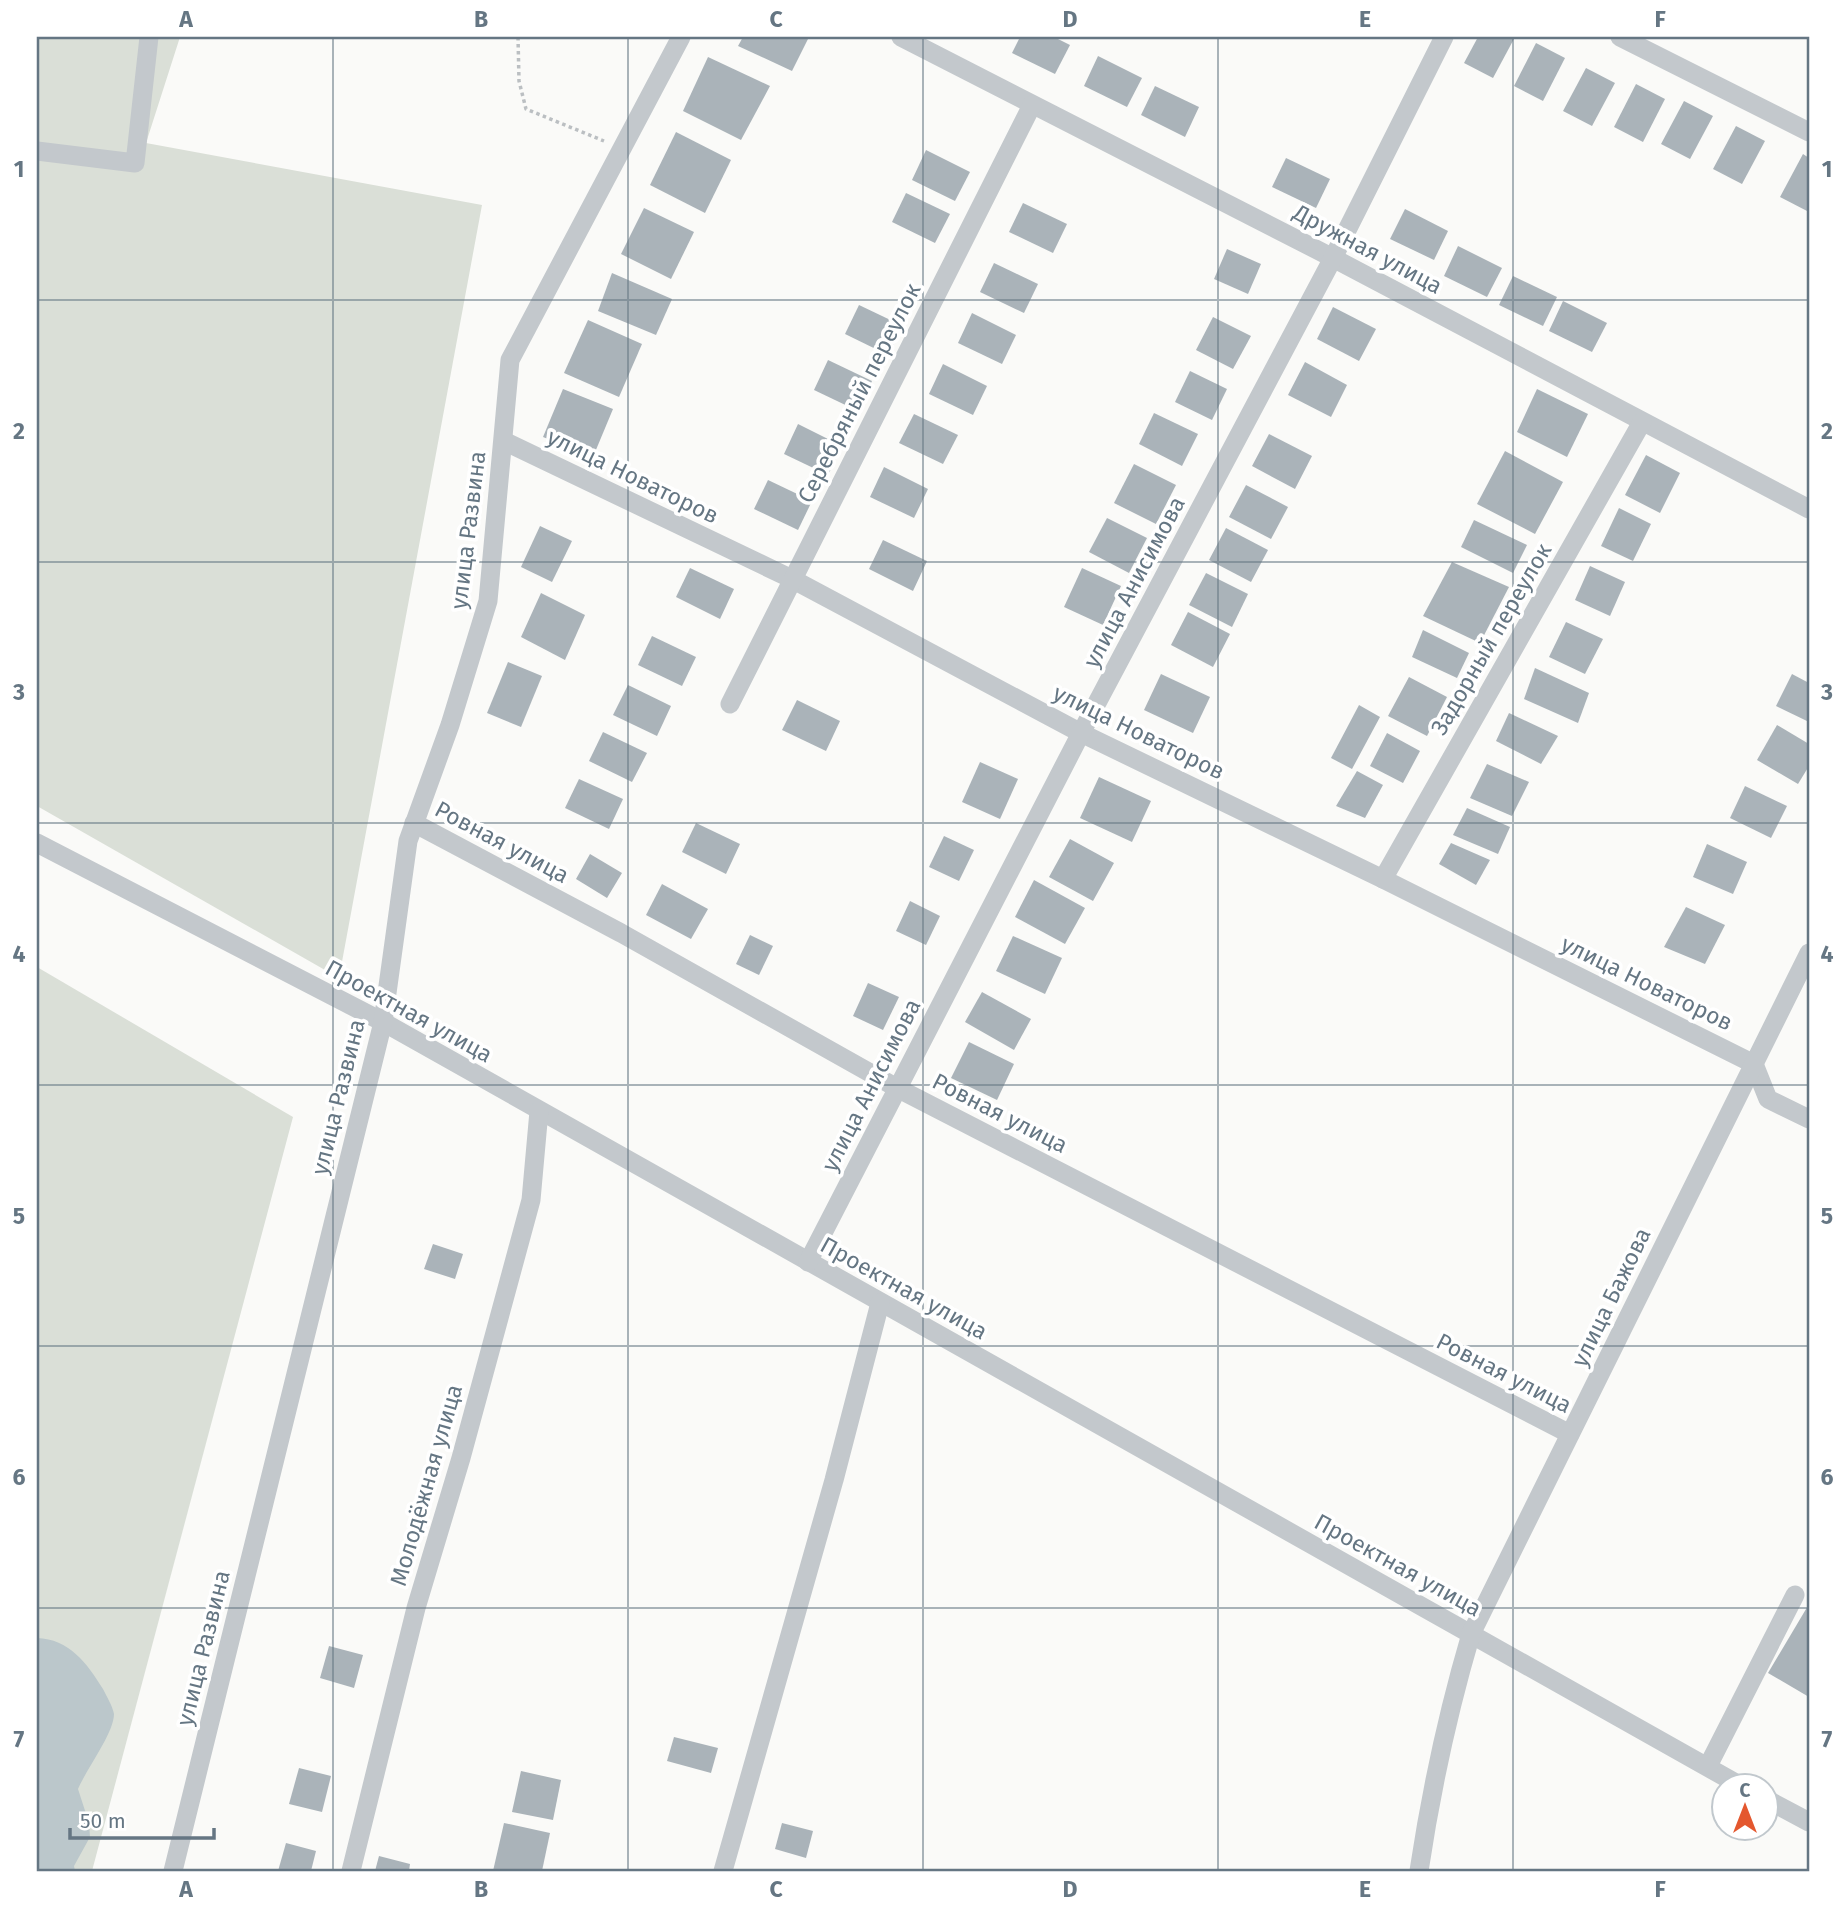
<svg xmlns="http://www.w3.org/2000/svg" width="1846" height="1908" font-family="'Fira Sans',sans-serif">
<rect width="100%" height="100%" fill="#fafaf8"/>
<g fill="#dadfd7">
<polygon points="37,37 180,37 146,143 482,205 339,978 37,806"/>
<polygon points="37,967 293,1117 92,1871 37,1871"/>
</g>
<path fill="#bbc7cb" d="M37 1638C69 1639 87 1663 103 1689 106 1695 113 1707 114 1714 114 1733 86 1770 78 1789L89 1823 90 1837 74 1866 75 1871H37Z"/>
<g fill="#aab3b9">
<polygon points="743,37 809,37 792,71 738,46"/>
<polygon points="1020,37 1054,37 1070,45 1055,74 1012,53"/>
<polygon points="1478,37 1515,37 1493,78 1464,63"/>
<polygon points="1536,43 1565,58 1543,101 1514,86"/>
<polygon points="1098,56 1142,78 1127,107 1084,86"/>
<polygon points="708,57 770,86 741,140 683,111"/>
<polygon points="1586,68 1615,83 1592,126 1563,111"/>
<polygon points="1636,84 1665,99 1643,142 1614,127"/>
<polygon points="1155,86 1199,107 1185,137 1141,115"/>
<polygon points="1684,101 1713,116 1690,159 1661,144"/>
<polygon points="1736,126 1765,141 1742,184 1713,169"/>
<polygon points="676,132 731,160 705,213 650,185"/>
<polygon points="926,150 970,172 955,201 912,180"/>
<polygon points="1803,154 1809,158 1809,212 1780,197"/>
<polygon points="1286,158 1330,179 1316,208 1272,187"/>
<polygon points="906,193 950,214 935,243 892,222"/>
<polygon points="1023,203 1067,224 1053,253 1009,232"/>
<polygon points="644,208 694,232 671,279 621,254"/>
<polygon points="1405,209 1448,231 1434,260 1390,239"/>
<polygon points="1458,246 1502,268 1487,297 1444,276"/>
<polygon points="1227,249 1261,264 1248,294 1214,279"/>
<polygon points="994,263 1038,284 1024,313 980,292"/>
<polygon points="612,273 672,299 656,335 598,311"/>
<polygon points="1513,276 1557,297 1543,326 1499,305"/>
<polygon points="1563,301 1607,323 1592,352 1549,331"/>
<polygon points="859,305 903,326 888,355 845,334"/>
<polygon points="1333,307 1376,329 1359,361 1317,339"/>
<polygon points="972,313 1016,335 1002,364 958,343"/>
<polygon points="1213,317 1251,336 1233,369 1196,350"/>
<polygon points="588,320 642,344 619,397 564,373"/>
<polygon points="828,360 872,381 858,411 814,390"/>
<polygon points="1305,362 1347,385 1331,417 1288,395"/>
<polygon points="943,364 987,386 973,415 929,394"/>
<polygon points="1190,371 1227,389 1212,420 1175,402"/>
<polygon points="563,389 613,409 593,457 543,437"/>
<polygon points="1537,389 1588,414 1567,457 1517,432"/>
<polygon points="1154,413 1198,434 1182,466 1139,444"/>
<polygon points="914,414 958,435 943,464 899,443"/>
<polygon points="798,424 842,446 828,475 784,454"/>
<polygon points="1269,434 1312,456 1295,489 1252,466"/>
<polygon points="1505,451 1563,482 1535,534 1477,504"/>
<polygon points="1646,455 1680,473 1660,513 1625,495"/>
<polygon points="1134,464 1176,485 1156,524 1114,503"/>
<polygon points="884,467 928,489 914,518 870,497"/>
<polygon points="768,480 812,501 798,530 754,509"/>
<polygon points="1246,485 1288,507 1271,539 1229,517"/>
<polygon points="1619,508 1651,524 1633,561 1601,546"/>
<polygon points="1107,518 1147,538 1129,573 1089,552"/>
<polygon points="1474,520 1527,545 1513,573 1461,547"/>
<polygon points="540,526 572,541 552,582 521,567"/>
<polygon points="1226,528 1268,550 1251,582 1209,560"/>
<polygon points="883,540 927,561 913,591 869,569"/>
<polygon points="1452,562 1509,587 1480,643 1423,616"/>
<polygon points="1590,566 1625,582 1610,616 1575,600"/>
<polygon points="690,568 734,589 720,619 676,597"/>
<polygon points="1082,568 1121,586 1103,625 1064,607"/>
<polygon points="1206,573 1248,594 1232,627 1189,605"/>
<polygon points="541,593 585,615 565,660 521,637"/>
<polygon points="1188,612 1230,634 1213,667 1171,645"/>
<polygon points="1566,622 1603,639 1585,674 1549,657"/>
<polygon points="1423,630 1469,653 1457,678 1412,657"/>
<polygon points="652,636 696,657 682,686 638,665"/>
<polygon points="508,662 542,676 521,727 487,713"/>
<polygon points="1535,668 1589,693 1578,723 1524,699"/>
<polygon points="1161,674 1210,697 1193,733 1144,710"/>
<polygon points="1792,674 1809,683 1809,722 1776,706"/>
<polygon points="1409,677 1447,697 1427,736 1388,716"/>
<polygon points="628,685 671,706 657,736 613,715"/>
<polygon points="797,700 840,721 826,751 782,730"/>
<polygon points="1359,705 1380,717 1352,769 1331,758"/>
<polygon points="1509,713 1558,736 1541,764 1496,741"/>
<polygon points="1777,725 1809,744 1809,766 1798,784 1757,760"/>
<polygon points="603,732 647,753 632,782 589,761"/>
<polygon points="1387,733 1420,751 1403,783 1370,766"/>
<polygon points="980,762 1018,779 1000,819 962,802"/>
<polygon points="1487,764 1529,782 1512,816 1470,798"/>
<polygon points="1357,771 1383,785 1365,818 1336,806"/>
<polygon points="1099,777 1151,801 1132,842 1080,818"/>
<polygon points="579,779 623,799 609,829 565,808"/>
<polygon points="1745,786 1787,806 1771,838 1730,818"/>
<polygon points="1467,808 1510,827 1498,854 1453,835"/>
<polygon points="696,823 740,844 726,874 682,852"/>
<polygon points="944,836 974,850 959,881 929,867"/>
<polygon points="1070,839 1114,863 1093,901 1049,877"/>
<polygon points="1451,843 1490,860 1476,885 1439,864"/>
<polygon points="1707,844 1747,862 1733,894 1693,877"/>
<polygon points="590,854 622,873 607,898 576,879"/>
<polygon points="1034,880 1085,908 1065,944 1015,917"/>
<polygon points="662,884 708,909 691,939 646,915"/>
<polygon points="910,901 940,916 926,945 896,931"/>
<polygon points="1686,907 1725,925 1705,964 1664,947"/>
<polygon points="750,935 773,946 759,975 736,964"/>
<polygon points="1013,936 1062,958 1045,994 996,971"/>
<polygon points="868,983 899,997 883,1030 853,1016"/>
<polygon points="982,992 1031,1019 1014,1050 965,1022"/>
<polygon points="969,1042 1014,1064 997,1100 951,1078"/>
<polygon points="433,1244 463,1254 455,1279 424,1269"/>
<polygon points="1809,1604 1809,1697 1768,1673"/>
<polygon points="329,1646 363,1655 354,1688 320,1678"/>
<polygon points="674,1737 718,1748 711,1773 667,1761"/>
<polygon points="299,1768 331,1776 322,1812 289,1804"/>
<polygon points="521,1771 561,1780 553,1820 512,1812"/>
<polygon points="504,1823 550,1833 542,1871 493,1871"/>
<polygon points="782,1823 813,1831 806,1858 775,1849"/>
<polygon points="286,1843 316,1851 311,1871 278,1871"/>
<polygon points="379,1856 410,1864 409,1871 375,1871"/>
</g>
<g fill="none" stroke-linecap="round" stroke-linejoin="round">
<polyline stroke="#bbbfc2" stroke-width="3.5" stroke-dasharray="3.5 3.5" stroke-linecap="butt" points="518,37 519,81 526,109 604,141"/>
<g stroke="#c3c8cc" stroke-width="19">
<polyline points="901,37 1333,258 1809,509"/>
<polyline points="1620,37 1809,132"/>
<polyline points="37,151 135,163 149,37"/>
<polyline points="504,441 792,579 1081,733 1383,879 1754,1064 1768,1099 1809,1119"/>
<polyline points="730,704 1032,105"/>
<polyline points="414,823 621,933 897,1088 1570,1434"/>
<polyline points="37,843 383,1022 1741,1786"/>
<polyline points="1383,879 1642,422"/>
<polyline points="808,1262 1081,733 1333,258 1444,37"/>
<polyline points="1708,1766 1795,1595"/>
<polyline points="1766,1799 1809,1822"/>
<polyline points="173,1871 383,1022 408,841 450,725 488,601 510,360 681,37"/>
<polyline points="351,1871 416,1608 461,1458 531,1200 539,1111"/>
<polyline points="723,1871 834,1480 880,1303"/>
<path d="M1419 1871C1431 1791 1448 1712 1471 1634L1809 953"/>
</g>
</g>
<path fill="none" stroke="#657683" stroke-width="2" stroke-opacity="0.55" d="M333 37V1871M628 37V1871M923 37V1871M1218 37V1871M1513 37V1871M37 300H1809M37 562H1809M37 823H1809M37 1085H1809M37 1346H1809M37 1608H1809"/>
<g text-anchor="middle" stroke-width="7" stroke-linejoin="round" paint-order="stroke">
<g font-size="23" fill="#657683" stroke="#fff">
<text transform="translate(1368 249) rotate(28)" y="8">Дружная улица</text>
<text transform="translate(859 393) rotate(-63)" y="8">Серебряный переулок</text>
<text transform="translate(633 476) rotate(26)" y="8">улица Новаторов</text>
<text transform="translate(468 530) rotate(-83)" y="8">улица Развина</text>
<text transform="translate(1134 582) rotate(-62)" y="8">улица Анисимова</text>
<text transform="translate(1491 639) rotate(-60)" y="8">Задорный переулок</text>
<text transform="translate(1139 732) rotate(26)" y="8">улица Новаторов</text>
<text transform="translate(502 842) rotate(28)" y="8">Ровная улица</text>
<text transform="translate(1647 983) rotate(26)" y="8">улица Новаторов</text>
<text transform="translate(409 1011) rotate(29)" y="8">Проектная улица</text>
<text transform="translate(871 1085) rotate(-63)" y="8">улица Анисимова</text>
<text transform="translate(338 1097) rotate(-76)" y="8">улица Развина</text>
<text transform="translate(1000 1113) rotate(27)" y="8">Ровная улица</text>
<text transform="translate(904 1288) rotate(29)" y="8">Проектная улица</text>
<text transform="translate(1611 1297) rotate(-64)" y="8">улица Бажова</text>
<text transform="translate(1504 1373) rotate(27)" y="8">Ровная улица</text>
<text transform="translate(426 1485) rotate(-74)" y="8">Молодёжная улица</text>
<text transform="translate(1398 1565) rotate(29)" y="8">Проектная улица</text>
<text transform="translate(203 1648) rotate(-76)" y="8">улица Развина</text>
</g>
</g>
<rect width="1846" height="1908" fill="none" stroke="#ffffff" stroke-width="77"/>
<g transform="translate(1745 1807)"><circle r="33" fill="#ffffff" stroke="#c1c8cd" stroke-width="2"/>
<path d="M0-5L12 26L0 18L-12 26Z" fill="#e4572e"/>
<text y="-10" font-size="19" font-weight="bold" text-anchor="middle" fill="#657683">С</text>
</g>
<path d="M70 1828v10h144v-10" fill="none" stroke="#657683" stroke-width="3.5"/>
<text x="80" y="1828" font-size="21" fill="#657683" stroke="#ffffff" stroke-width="5" paint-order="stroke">50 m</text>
<rect x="38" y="38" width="1770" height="1832" fill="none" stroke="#657683" stroke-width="2.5"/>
<g font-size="23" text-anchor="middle" font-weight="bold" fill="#657683">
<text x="186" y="27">A</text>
<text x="481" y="27">B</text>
<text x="776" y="27">C</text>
<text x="1070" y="27">D</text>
<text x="1365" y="27">E</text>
<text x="1660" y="27">F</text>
<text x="19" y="177">1</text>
<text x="1827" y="177">1</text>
<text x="19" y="439">2</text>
<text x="1827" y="439">2</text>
<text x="19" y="700">3</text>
<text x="1827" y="700">3</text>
<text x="19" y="962">4</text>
<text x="1827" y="962">4</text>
<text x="19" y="1224">5</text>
<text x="1827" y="1224">5</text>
<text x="19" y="1485">6</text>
<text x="1827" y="1485">6</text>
<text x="19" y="1747">7</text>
<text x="1827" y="1747">7</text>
<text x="186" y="1897">A</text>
<text x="481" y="1897">B</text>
<text x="776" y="1897">C</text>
<text x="1070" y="1897">D</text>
<text x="1365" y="1897">E</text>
<text x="1660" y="1897">F</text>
</g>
</svg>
